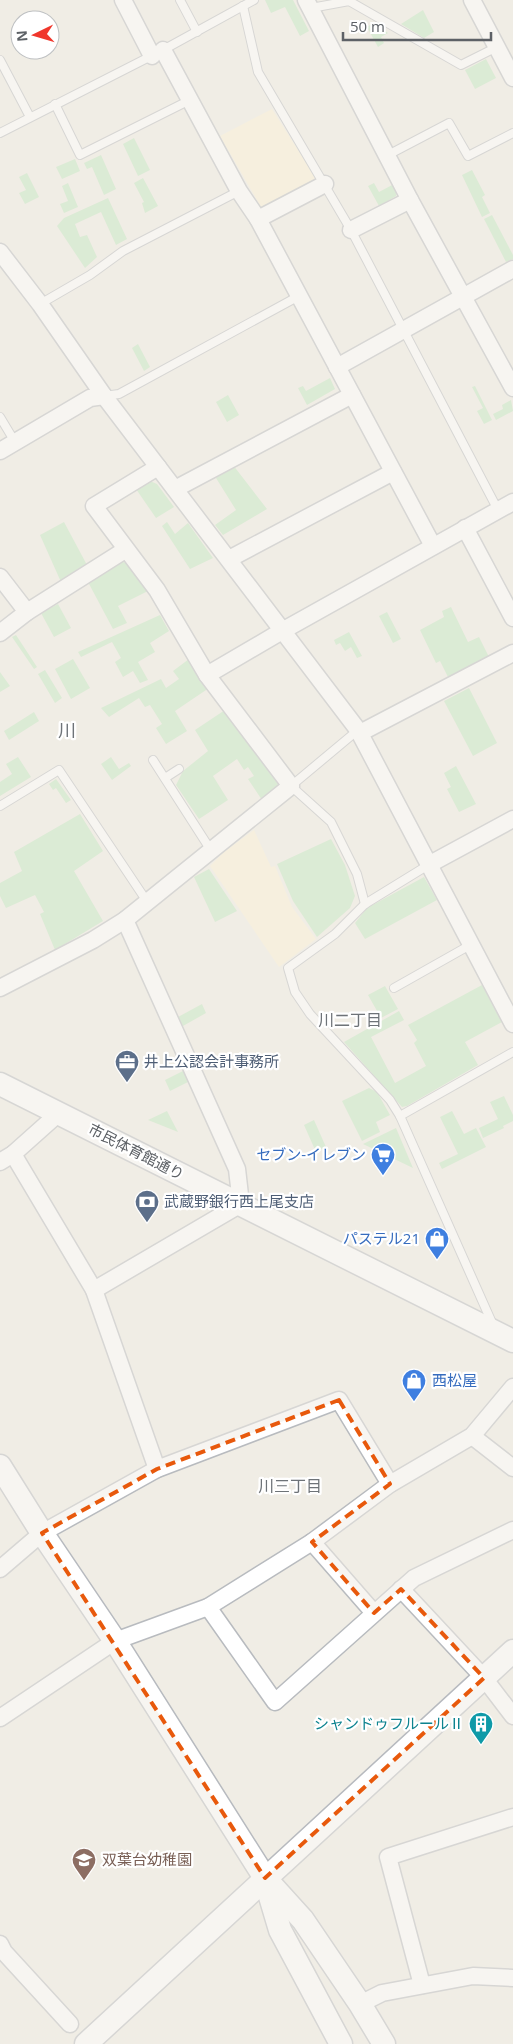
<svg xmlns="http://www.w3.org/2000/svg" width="513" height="2044" font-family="'Open Sans','Noto Sans JP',sans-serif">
<rect width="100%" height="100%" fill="#f0ede5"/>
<g fill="#c2e8c1">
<polygon points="265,0 293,0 309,31 300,36 285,7 271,13"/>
<polygon points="423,10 434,32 424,38 401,24"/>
<polygon points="373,23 388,33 381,37 384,43 378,47 367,27"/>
<polygon points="486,59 496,78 475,89 465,70"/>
<polygon points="134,138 150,170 138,176 123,144"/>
<polygon points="101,155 116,189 104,195 92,167 87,169 84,163"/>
<polygon points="75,159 80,171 62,179 56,167"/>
<polygon points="472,170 485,195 482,197 490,213 482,217 462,175"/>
<polygon points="27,173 39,197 25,204 19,193 26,190 19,177"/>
<polygon points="143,178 158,206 145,213 142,203 144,202 134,183"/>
<polygon points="68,183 78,207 64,213 60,204 68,201 62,186"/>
<polygon points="374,183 379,192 394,184 397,190 396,196 379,206 368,186"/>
<polygon points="108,198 127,239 116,245 101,212 75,224 80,237 87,235 97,257 85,268 57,226 64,218"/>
<polygon points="492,215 513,255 513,259 506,262 484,219"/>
<polygon points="138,344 150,367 144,371 132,348"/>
<polygon points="330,378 335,389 307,405 298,388 303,386 306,391"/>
<polygon points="475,386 492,420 484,424 477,411 483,408 472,387"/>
<polygon points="228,395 239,415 227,422 216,402"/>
<polygon points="511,400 513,411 496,420 493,414 503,409 502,405"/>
<polygon points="233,465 267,509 223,535 215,525 236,510 216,478"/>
<polygon points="150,481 157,484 174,507 156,518 136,489"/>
<polygon points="64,522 87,565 61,582 40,535"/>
<polygon points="167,522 175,534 188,523 213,558 190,569 162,526"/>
<polygon points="120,561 126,563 148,591 118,606 127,623 113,629 88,582"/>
<polygon points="58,604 71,628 54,637 41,613"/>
<polygon points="451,607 468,642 479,637 489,657 448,677 440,661 436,663 420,630 444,617 442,611"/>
<polygon points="387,612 401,639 393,643 379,616"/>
<polygon points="160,615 169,631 150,643 155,652 138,662 148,680 140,683 133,671 123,677 115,662 121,658 112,642 81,657 78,652"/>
<polygon points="349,632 362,656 357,658 351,647 345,651 340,643 336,645 334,640"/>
<polygon points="16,635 37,667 34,669 12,637"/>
<polygon points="73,659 90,688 71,699 55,669"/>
<polygon points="189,659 209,688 175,711 187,731 166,744 156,728 162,724 150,705 145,707 139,698 109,717 101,708 161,679 166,688 179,679 173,671"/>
<polygon points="45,670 62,698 55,703 38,674"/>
<polygon points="0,672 10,686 0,692"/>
<polygon points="469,688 497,743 473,756 444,701"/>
<polygon points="225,710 278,784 276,789 262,800 248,779 254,776 248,767 244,770 237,759 213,776 228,800 199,819 176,785 183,771 208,751 195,730"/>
<polygon points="34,712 39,721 9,740 4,731"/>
<polygon points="18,757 31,777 0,796 0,782 12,774 6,764"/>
<polygon points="111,757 119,769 129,763 131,766 112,780 101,764"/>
<polygon points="456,766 476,804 459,812 447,789 451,787 444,773"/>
<polygon points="56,779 71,800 66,803 56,788 53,790 49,784"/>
<polygon points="80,814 103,851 74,871 103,921 55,950 40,914 44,912 35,895 6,908 0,896 0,883 22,871 14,852"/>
<polygon points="331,839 345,865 355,896 350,908 317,937 293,901 277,864"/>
<polygon points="209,869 237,911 215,922 194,877"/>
<polygon points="424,877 437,900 365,939 355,923 367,908"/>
<polygon points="482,985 502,1022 465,1042 478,1065 407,1106 402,1107 344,1042 399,1011 404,1020 371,1037 395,1083 426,1066 414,1043 417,1040 408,1025"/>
<polygon points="385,986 398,1009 381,1018 368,995"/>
<polygon points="202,1004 206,1013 183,1026 178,1017"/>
<polygon points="185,1070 190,1081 170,1091 165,1080"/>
<polygon points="369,1088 377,1092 390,1115 376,1122 380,1132 362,1141 342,1101"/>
<polygon points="504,1096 513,1115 513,1121 503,1126 504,1128 483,1138 479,1128 498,1119 490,1102"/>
<polygon points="167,1111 178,1132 148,1120"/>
<polygon points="452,1111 464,1134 476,1128 486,1147 442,1169 439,1163 458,1154 440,1117"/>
<polygon points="314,1120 326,1147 316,1152 304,1125"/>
<polygon points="396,1128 413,1168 363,1144"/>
</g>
<g fill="#fcf2d4">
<polygon points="272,109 315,177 313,183 267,208 261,207 220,136"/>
<polygon points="254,830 271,867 275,866 292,907 316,939 279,967 210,866 224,852"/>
</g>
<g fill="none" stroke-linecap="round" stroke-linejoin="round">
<defs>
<g id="lane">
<polyline points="180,0 197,32"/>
<polyline points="243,6 258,72 351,230 498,510"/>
<polyline points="311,8 349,1 461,65 497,47"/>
<polyline points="0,60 30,117"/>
<polyline points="55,104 80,155 190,100"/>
<polyline points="0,133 163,50 254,0"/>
<polyline points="386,156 449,123 468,156 513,133"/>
<polyline points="40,304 90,275 123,251 239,191"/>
<polyline points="104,396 119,394 299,296"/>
<polyline points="0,417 15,442"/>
<polyline points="358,730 291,786 331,822 357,874 365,904"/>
<polyline points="153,760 212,852"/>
<polyline points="165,778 179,769"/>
<polyline points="0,806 59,770 148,903"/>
<polyline points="430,864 365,904 335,934 288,968 295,992 310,1014 390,1100 400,1116 493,1325"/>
<polyline points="394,988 472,944"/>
<polyline points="400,1116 513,1052"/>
</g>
<g id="street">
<polyline points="123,0 152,56"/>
<polyline points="306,0 410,200 513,388"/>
<polyline points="472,0 513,78"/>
<polyline points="163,50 239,191 258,219 433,546"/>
<polyline points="258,219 325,184"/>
<polyline points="351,230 410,200"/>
<polyline points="0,252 40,304 104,396 358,730 513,1024"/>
<polyline points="337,367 513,269"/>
<polyline points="0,451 90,398 104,396"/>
<polyline points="175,489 352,395"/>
<polyline points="465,528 513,618"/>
<polyline points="229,559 393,472"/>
<polyline points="0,577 27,612"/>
<polyline points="0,633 27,612 125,550"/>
<polyline points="207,675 282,631 513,502"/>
<polyline points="360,733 513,653"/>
<polyline points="430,864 513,819"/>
<polyline points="0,988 93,940 125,920 291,786 207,675 157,590 94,506 158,467"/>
<polyline points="13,1154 94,1290 157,1469"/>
<polyline points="0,1162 13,1154 59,1113"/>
<polyline points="94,1290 241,1204 237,1169 125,920"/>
<polyline points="472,1436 513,1468"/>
<polyline points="312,1542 374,1613"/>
<polyline points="0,1569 42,1533 157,1469 339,1400 390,1484"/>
<polyline points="401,1589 484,1678 513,1716"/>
<polyline points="208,1607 275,1702 414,1578 513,1530"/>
<polyline points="0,1718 115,1641 208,1607 312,1542 390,1484 472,1436 513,1387"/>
<polyline points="0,1944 4,1952 70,2024"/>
<polyline points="422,1985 388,1857 513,1817"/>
<polyline points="360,2004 382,1993 473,1976 513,1978"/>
</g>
<g id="secondary">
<polyline points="0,1084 513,1341"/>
<polyline points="0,1466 42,1533 115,1641 265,1878 303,1920 360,2004 384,2044"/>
<polyline points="266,1883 280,1930 341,2044"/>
<polyline points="86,2044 513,1651"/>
</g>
</defs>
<use href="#lane" stroke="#b8bbbf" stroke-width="10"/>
<use href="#street" stroke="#b8bbbf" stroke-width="19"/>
<use href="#secondary" stroke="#b7babf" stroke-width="25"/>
<use href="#lane" stroke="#fff" stroke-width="8"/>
<use href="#street" stroke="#fff" stroke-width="16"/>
<use href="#secondary" stroke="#fff" stroke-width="22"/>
</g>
<path d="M0 0H513V2044H0ZM339 1400 390 1484 312 1542 374 1613 401 1589 484 1678 265 1878 42 1533 157 1469Z" fill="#f0ede5" fill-opacity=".55" fill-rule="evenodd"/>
<path fill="none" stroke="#e8590c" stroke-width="4" stroke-dasharray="10 6" stroke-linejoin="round" d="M339 1400 390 1484 312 1542 374 1613 401 1589 484 1678 265 1878 42 1533 157 1469Z"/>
<defs>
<symbol id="office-pin" viewBox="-11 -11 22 30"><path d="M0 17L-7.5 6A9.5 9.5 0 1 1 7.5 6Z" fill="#5c6f8a" stroke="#fff"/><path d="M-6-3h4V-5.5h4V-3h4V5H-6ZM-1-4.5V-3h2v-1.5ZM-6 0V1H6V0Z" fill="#fff"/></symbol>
<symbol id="supermarket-pin" viewBox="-11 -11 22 30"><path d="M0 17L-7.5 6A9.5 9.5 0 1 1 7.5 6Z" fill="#3f7fe0" stroke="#fff"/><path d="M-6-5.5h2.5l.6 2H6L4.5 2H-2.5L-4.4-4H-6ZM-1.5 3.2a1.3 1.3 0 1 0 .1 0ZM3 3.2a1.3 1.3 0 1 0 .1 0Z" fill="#fff"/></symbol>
<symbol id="bank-pin" viewBox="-11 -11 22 30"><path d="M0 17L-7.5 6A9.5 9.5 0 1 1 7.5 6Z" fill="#5c6f8a" stroke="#fff"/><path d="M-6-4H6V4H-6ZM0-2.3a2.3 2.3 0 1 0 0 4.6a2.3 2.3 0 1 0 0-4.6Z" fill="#fff"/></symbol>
<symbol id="shop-pin" viewBox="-11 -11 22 30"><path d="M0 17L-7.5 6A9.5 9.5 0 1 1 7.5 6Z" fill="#3f7fe0" stroke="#fff"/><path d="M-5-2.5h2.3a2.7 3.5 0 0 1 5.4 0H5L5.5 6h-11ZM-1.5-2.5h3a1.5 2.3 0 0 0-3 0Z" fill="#fff"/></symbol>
<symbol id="building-pin" viewBox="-11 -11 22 30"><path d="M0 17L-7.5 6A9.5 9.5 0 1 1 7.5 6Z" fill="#0f9aa8" stroke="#fff"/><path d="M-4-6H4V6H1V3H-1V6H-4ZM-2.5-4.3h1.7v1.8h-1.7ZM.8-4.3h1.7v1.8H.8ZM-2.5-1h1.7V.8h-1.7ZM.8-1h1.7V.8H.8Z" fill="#fff"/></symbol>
<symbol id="school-pin" viewBox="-11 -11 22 30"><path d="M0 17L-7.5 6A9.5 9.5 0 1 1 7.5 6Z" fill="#8d6e63" stroke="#fff"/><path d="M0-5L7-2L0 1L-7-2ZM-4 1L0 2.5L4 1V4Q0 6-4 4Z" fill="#fff"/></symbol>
</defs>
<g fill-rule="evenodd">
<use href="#office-pin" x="113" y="1048" width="28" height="38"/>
<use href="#supermarket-pin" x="369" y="1141" width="28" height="38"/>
<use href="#bank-pin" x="133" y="1188" width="28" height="38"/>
<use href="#shop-pin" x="423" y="1225" width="28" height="38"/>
<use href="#shop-pin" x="400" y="1367" width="28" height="38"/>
<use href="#building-pin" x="467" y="1710" width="28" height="38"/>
<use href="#school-pin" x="70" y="1846" width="28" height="38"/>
</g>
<g text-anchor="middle" stroke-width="4.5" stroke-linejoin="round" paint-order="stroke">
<g font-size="15" fill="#4e5e75" stroke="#fff" text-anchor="start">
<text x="144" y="1067">井上公認会計事務所</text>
<text x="164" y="1207">武蔵野銀行西上尾支店</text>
</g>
<g font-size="15" fill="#5d6166" stroke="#fff">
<text transform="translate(136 1152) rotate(27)" y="5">市民体育館通り</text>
</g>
<g font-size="15" fill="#366cbe" stroke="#fff" text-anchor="end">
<text x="366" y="1160">セブン-イレブン</text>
<text x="420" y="1244">パステル21</text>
<text x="432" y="1386" text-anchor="start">西松屋</text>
</g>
<g font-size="15" fill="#0d838f" stroke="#fff" text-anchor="end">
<text x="464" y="1729">シャンドゥフルールⅡ</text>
</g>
<g font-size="15" fill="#785e54" stroke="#fff" text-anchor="start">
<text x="102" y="1865">双葉台幼稚園</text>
</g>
<g font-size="16" fill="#6e7378" stroke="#fff">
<text x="350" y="1026">川二丁目</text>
<text x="290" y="1492">川三丁目</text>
</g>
<g font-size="18" fill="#6e7378" stroke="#fff">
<text x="67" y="737">川</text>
</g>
</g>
<g transform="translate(35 35) rotate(265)"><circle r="24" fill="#ffffff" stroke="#bec0c2"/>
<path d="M0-4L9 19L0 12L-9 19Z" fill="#f0362b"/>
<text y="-8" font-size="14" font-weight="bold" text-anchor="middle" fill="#5d6166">N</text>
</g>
<path d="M343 32v8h148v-8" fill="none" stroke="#5d6166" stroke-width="2.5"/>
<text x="350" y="32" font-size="15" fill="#5d6166" stroke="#ffffff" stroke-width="4" paint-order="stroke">50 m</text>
</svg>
